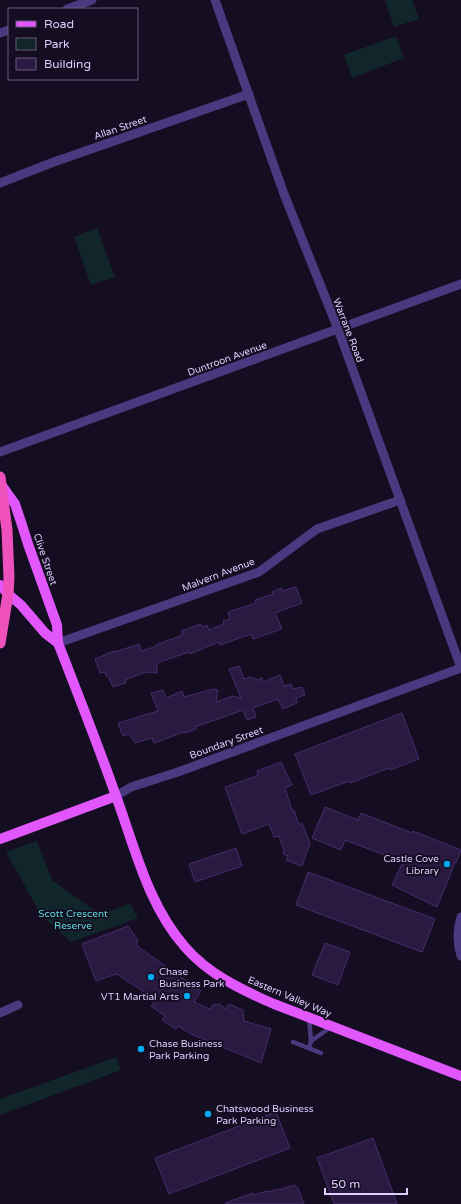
<svg xmlns="http://www.w3.org/2000/svg" width="461" height="1204" font-family="'Varela Round',sans-serif">
<rect width="100%" height="100%" fill="#150d21"/>
<g fill="#11262a">
<polygon points="385,0 412,0 419,19 394,27"/>
<polygon points="396,36 404,58 352,78 344,55"/>
<polygon points="97,228 115,277 91,285 74,237"/>
<polygon points="37,841 52,880 101,915 130,903 138,918 71,942 41,915 6,852"/>
<polygon points="116,1057 121,1070 0,1115 0,1099"/>
</g>
<g fill="#2a1a41" stroke="#462c6d">
<polygon points="296,587 302,603 275,613 282,629 253,639 251,634 220,645 219,642 190,654 189,652 157,663 157,673 146,672 125,680 126,683 113,687 108,676 106,676 105,672 100,673 95,659 114,651 115,652 139,644 141,651 157,646 156,645 183,635 181,631 201,624 202,627 207,625 209,630 224,624 223,621 230,619 228,612 256,603 255,600 273,594 272,592 281,588 282,591"/>
<polygon points="239,666 244,679 251,677 257,680 262,678 263,682 280,675 284,686 291,684 293,689 302,687 305,695 296,698 297,703 283,709 278,699 253,708 256,717 247,720 243,710 195,727 196,729 185,733 184,732 154,743 152,738 135,743 130,734 123,736 118,723 158,711 151,693 163,690 166,698 182,691 184,697 213,689 218,690 216,702 233,696 241,698 229,669"/>
<polygon points="402,713 419,759 390,770 389,768 350,783 349,781 311,795 295,754"/>
<polygon points="281,762 292,785 285,788 292,810 294,810 299,825 302,823 310,843 302,866 286,860 288,856 283,854 284,850 279,836 274,837 269,824 242,834 225,787 254,777 258,774 257,771"/>
<polygon points="325,807 358,820 361,813 412,833 413,831 461,850 456,863 455,862 449,878 437,907 392,885 403,862 345,840 341,850 312,838"/>
<polygon points="236,848 242,866 195,882 189,864"/>
<polygon points="308,872 435,919 422,952 296,905"/>
<polygon points="128,926 137,939 137,946 201,991 194,1002 210,1009 213,1005 219,1004 226,1009 229,1004 243,1010 244,1021 271,1029 261,1063 191,1034 178,1026 176,1029 162,1020 165,1016 151,1006 154,1003 141,993 143,991 116,974 96,981 82,944"/>
<polygon points="325,943 350,952 338,985 312,975"/>
<polygon points="276,1112 290,1148 169,1194 155,1158"/>
<polygon points="373,1138 397,1204 334,1204 317,1158"/>
<polygon points="294,1185 298,1188 304,1204 225,1204 225,1203 253,1193 254,1195 267,1191 268,1192 278,1189 279,1190"/>
</g>
<g fill="none" stroke-linecap="round" stroke-linejoin="round">
<g stroke="#4a397f" stroke-width="4.5">
<polyline points="311,1041 331,1027"/>
<polyline points="293,1042 321,1053"/>
<polyline points="309,1048 311,1041 309,1018"/>
</g>
<g stroke="#4a397f" stroke-width="9">
<polyline points="67,9 92,0"/>
<polyline points="0,33 9,30"/>
<polyline points="0,183 51,163 249,94"/>
<polyline points="0,452 461,284"/>
<polyline points="58,643 259,572 317,529 400,500"/>
<polyline points="116,796 131,787 178,772 461,668 338,329 284,194 215,0"/>
<path d="M461 917C457 930 457 943 461 956"/>
<polyline points="0,1013 18,1005"/>
</g>
<g stroke="#e157fc" stroke-width="10">
<path d="M2 486 15 504 22 525 28 544 57 625 58 643C78 694 98 745 116 796 135 848 148 905 185 947 208 974 242 990 274 1004L461 1076"/>
<polyline points="0,585 8,594 21,605 45,633 58,643"/>
<polyline points="0,839 116,796"/>
</g>
<polyline stroke="#ee51bc" stroke-width="11" points="0,477 7,530 9,577 8,594 0,643"/>
</g>
<g fill="#04aaf4" stroke="#150d21" stroke-width="1.5">
<circle cx="447" cy="864" r="4"/>
<circle cx="151" cy="977" r="4"/>
<circle cx="187" cy="996" r="4"/>
<circle cx="141" cy="1049" r="4"/>
<circle cx="208" cy="1114" r="4"/>
</g>
<g text-anchor="middle" stroke-width="4" stroke-linejoin="round" paint-order="stroke">
<g font-size="10" fill="#ddcefe" stroke="#150d21">
<text transform="translate(120 127) rotate(-19)" y="4">Allan Street</text>
<text transform="translate(349 330) rotate(69)" y="4">Warrane Road</text>
<text transform="translate(227 358) rotate(-20)" y="4">Duntroon Avenue</text>
<text transform="translate(46 559) rotate(71)" y="4">Clive Street</text>
<text transform="translate(218 574) rotate(-21)" y="4">Malvern Avenue</text>
<text transform="translate(226 742) rotate(-20)" y="4">Boundary Street</text>
<text transform="translate(290 996) rotate(23)" y="4">Eastern Valley Way</text>
</g>
<g font-size="10" fill="#ddcefe" stroke="#150d21" text-anchor="start">
<text x="439" y="862" text-anchor="end">Castle Cove<tspan x="439" dy="12">Library</tspan></text>
<text x="159" y="975">Chase<tspan x="159" dy="12">Business Park</tspan></text>
<text x="179" y="1000" text-anchor="end">VT1 Martial Arts</text>
<text x="149" y="1047">Chase Business<tspan x="149" dy="12">Park Parking</tspan></text>
<text x="216" y="1112">Chatswood Business<tspan x="216" dy="12">Park Parking</tspan></text>
</g>
<g font-size="10" fill="#5cddd7" stroke="#150d21">
<text x="73" y="917">Scott Crescent<tspan x="73" dy="12">Reserve</tspan></text>
</g>
</g>
<rect x="8" y="8" width="130" height="72" fill="#150d21" stroke="#655a79"/>
<rect x="16" y="21" width="20" height="6" fill="#e157fc" stroke="#655a79"/>
<text x="44" y="28" font-size="12" fill="#ddcefe">Road</text>
<rect x="16" y="38" width="20" height="12" fill="#11262a" stroke="#655a79"/>
<text x="44" y="48" font-size="12" fill="#ddcefe">Park</text>
<rect x="16" y="58" width="20" height="12" fill="#2a1a41" stroke="#655a79"/>
<text x="44" y="68" font-size="12" fill="#ddcefe">Building</text>
<path d="M325 1188v6h82v-6" fill="none" stroke="#ddcefe" stroke-width="2"/>
<text x="331" y="1188" font-size="12" fill="#ddcefe" stroke="#150d21" stroke-width="3" paint-order="stroke">50 m</text>
</svg>
